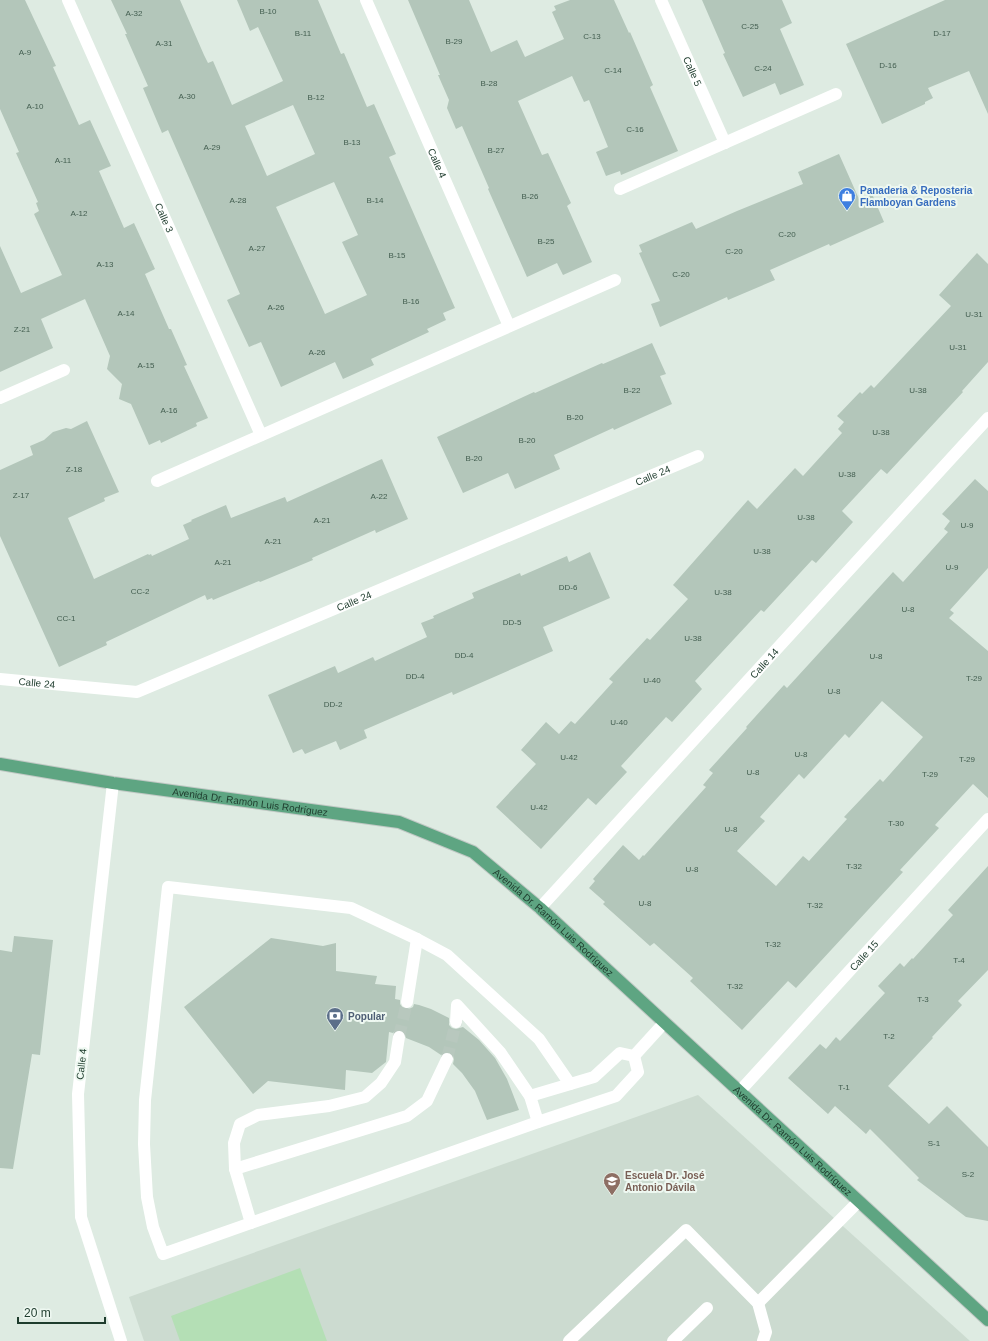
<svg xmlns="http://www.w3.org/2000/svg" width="988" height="1341" font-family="Helvetica,sans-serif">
<rect width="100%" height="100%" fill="#deebe2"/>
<polygon fill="#ccdbd0" points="698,1095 970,1341 144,1341 129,1297"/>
<polygon fill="#b4dfb5" points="300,1268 327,1341 180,1341 171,1316"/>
<g fill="#b3c6ba" fill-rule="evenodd">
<polygon points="0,0 25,0 56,66 53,67 79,125 90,120 111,166 99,171 124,228 134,223 155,269 145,274 169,329 171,329 187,365 184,366 208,418 196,423 197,426 161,443 160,440 149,445 131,404 119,399 122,384 107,369 110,356 85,299 41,319 53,348 0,372 0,246 21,293 62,275 34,214 39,211 36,203 38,202 16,153 19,152 0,109"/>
<path d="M111 0H180L204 55 208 63 213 61 232 105 283 81 258 27 250 31 237 0H318L341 54 344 53 367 107 374 104 396 154 389 157 455 308 443 313 446 320 427 329 429 332 371 359 374 365 343 379 335 362 281 387 261 342 249 347 227 300 240 294 168 130 162 133 143 88 148 86 125 34H127ZM293 105 315 154 267 176 245 126ZM334 182 358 235 342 242 367 295 325 314 276 207Z"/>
<polygon points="408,0 469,0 491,52 517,40 525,57 564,39 552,12 556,10 554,6 570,0 614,0 629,33 630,32 653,85 650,87 678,151 621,175 620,171 606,176 596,152 608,147 589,100 584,102 572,76 518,101 542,155 548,153 571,203 567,206 592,262 563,275 557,263 527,277 488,189 489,188 462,126 456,129 447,108 449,100 438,75 440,75"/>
<polygon points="702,0 782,0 792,23 780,29 804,85 780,95 775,83 743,97 723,54 725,53"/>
<polygon points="945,0 988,0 988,114 969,71 928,88 933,98 925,102 925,104 882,124 846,44"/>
<polygon points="839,154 859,199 872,194 884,222 830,246 829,244 770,270 775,280 728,300 727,297 660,327 651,304 660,301 639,253 642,252 639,245 692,222 696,229 737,211 803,184 798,172"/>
<polygon points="977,253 988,264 988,362 962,391 963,392 887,474 881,469 842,511 853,522 816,563 812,560 764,612 761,610 695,681 702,689 672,722 666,717 621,766 627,772 596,805 588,798 541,849 496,807 536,764 521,750 546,722 559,734 571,721 575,724 613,682 609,679 647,638 650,640 688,599 673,585 748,500 757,509 795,468 803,476 842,433 838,429 844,422 837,416 860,392 862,394 871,385 874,388 951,306 939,295"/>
<polygon points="652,343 666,374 660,376 672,404 614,430 613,428 554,455 560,469 515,489 508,473 463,493 437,437 534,392 535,393 602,363 603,364"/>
<polygon points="87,421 119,492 104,498 105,501 68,518 94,579 148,554 149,555 151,554 152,556 189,539 183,525 192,521 191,520 226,505 231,518 285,497 287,502 382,459 408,519 376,533 375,530 312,558 313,560 260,582 259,581 213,600 212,598 207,600 205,595 106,642 107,645 59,667 0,536 0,470 33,455 30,446 44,440 53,432 66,428 71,429"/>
<path d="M975 479 988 491V568L950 610 954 613 949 618 988 651V798L973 784 935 825 939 828 900 870 903 872 796 988 788 981 742 1030 690 981 693 978 654 943 650 946 603 904 605 902 589 888 595 881 593 879 623 845 639 860 643 855 644 856 706 787 703 785 713 773 709 770 747 728 746 727 784 685 787 688 893 572 903 582 948 532 944 529 950 521 942 514ZM882 701 923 737 883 782 880 779 844 817 847 819 809 861 803 856 776 886 737 851 765 821 760 817 799 774 804 779 845 734 849 738Z"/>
<polygon points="590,552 610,598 543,627 553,651 453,695 452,692 364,730 367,738 340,750 336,741 305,754 302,749 293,753 268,695 335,666 338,673 373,657 375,661 427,637 421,623 434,618 433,616 474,598 472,593 520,573 521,576 567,556 569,562"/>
<polygon points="988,866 988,970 958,1001 962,1005 932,1037 933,1038 888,1086 929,1124 947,1106 988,1147 988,1221 966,1217 917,1180 919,1178 870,1129 866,1134 835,1106 828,1114 788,1078 820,1044 826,1049 836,1037 840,1041 885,993 878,986 900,963 904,967 912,958 913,959 953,915 948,910"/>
<polygon points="14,936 53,940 40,1055 32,1054 13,1169 0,1168 0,950 12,952"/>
<polygon points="271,938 323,946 336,943 336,971 377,976 375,984 396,986 395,999 400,1000 400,1004 403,1008 409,1009 413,1007 414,1004 419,1005 431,1009 449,1018 449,1025 452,1028 456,1029 463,1027 479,1040 495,1058 507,1079 519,1110 487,1120 475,1091 462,1073 453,1064 454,1059 453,1054 447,1052 441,1055 429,1047 406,1038 404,1031 400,1030 396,1030 393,1033 389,1032 386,1062 372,1073 346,1070 345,1090 268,1081 253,1094 184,1007"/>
</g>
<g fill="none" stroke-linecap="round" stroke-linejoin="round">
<g stroke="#b8c8be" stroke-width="12" stroke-dasharray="12 6" stroke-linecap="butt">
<polyline points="399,1037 407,1002"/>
<polyline points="447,1059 456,1022"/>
</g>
<defs>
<g id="major">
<path id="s7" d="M0 764 113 783 399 822 473 852 540 908 988 1320"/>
</g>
</defs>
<use href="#major" stroke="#c0c8c4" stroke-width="14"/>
<g stroke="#fff" stroke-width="12">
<path id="s1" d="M68 0 261 435"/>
<path id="s2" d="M366 0 509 326"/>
<path id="s3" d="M661 0 725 143"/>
<polyline points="620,189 836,94"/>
<polyline points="0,398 64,370"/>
<polyline points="157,481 615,280"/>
<path id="s4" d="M0 679 137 692 698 456"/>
<polyline points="113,783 78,1094 81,1217 121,1341"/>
<path id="s5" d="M540 908 988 418"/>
<polyline points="407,1002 417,939"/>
<polyline points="456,1022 457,1005 500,1052 530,1096 538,1122"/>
<polyline points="634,1056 664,1023"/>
<polyline points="570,1084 539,1039 447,955 417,939 351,908 168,887 145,1100 144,1144 147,1197 153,1227 163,1254 538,1122 616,1096 638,1072 634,1056"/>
<path id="s6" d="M739 1092 988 819"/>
<polyline points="530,1096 594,1077 620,1053 634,1056"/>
<polyline points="235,1169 407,1116 427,1101 447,1059"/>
<polyline points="251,1223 235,1169 234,1143 240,1124 258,1115 329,1106 365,1097 381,1083 395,1062 399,1037"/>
<polyline points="758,1303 858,1202"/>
<polyline points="569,1341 686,1230 758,1303 766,1332 763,1341"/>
<polyline points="673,1341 707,1308"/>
</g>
<use href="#major" stroke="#5ea582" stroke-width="12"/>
</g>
<defs>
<symbol id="shop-pin" viewBox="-11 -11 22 30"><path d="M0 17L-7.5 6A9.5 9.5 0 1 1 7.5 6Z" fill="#3f7fe0" stroke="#eef8f1"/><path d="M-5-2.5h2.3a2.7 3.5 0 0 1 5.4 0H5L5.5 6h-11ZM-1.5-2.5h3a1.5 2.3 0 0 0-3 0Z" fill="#fff"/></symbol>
<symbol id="bank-pin" viewBox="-11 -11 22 30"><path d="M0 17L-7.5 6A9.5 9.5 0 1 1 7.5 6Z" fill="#5c6f8a" stroke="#eef8f1"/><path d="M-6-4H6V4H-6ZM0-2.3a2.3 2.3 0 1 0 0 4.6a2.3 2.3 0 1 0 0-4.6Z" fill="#fff"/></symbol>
<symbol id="school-pin" viewBox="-11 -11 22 30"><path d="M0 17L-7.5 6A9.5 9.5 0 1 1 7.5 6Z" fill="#8d6e63" stroke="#eef8f1"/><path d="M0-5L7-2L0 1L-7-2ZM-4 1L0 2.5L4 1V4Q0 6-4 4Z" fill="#fff"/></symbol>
</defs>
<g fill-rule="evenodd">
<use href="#shop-pin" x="837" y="186" width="20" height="27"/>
<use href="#bank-pin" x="325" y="1006" width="20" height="27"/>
<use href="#school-pin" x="602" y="1171" width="20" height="27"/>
</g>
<g text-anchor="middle" stroke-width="4" stroke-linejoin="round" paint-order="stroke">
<g font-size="8" fill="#435e50">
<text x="268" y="14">B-10</text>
<text x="134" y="16">A-32</text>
<text x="750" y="29">C-25</text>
<text x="303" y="36">B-11</text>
<text x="942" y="36">D-17</text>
<text x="592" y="39">C-13</text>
<text x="454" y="44">B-29</text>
<text x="164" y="46">A-31</text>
<text x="25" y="55">A-9</text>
<text x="888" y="68">D-16</text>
<text x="763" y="71">C-24</text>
<text x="613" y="73">C-14</text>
<text x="489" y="86">B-28</text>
<text x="187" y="99">A-30</text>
<text x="316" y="100">B-12</text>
<text x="35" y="109">A-10</text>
<text x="635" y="132">C-16</text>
<text x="352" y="145">B-13</text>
<text x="212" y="150">A-29</text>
<text x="496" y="153">B-27</text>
<text x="63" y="163">A-11</text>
<text x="530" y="199">B-26</text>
<text x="238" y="203">A-28</text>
<text x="375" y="203">B-14</text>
<text x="79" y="216">A-12</text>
<text x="787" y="237">C-20</text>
<text x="546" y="244">B-25</text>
<text x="257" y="251">A-27</text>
<text x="734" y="254">C-20</text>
<text x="397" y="258">B-15</text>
<text x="105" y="267">A-13</text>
<text x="681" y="277">C-20</text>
<text x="411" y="304">B-16</text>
<text x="276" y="310">A-26</text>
<text x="126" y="316">A-14</text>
<text x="974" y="317">U-31</text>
<text x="22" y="332">Z-21</text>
<text x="958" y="350">U-31</text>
<text x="317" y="355">A-26</text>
<text x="146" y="368">A-15</text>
<text x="632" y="393">B-22</text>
<text x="918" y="393">U-38</text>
<text x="169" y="413">A-16</text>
<text x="575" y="420">B-20</text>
<text x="881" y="435">U-38</text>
<text x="527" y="443">B-20</text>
<text x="474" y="461">B-20</text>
<text x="74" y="472">Z-18</text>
<text x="847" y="477">U-38</text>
<text x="21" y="498">Z-17</text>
<text x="379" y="499">A-22</text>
<text x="806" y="520">U-38</text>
<text x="322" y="523">A-21</text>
<text x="967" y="528">U-9</text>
<text x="273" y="544">A-21</text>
<text x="762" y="554">U-38</text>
<text x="223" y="565">A-21</text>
<text x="952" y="570">U-9</text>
<text x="568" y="590">DD-6</text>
<text x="140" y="594">CC-2</text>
<text x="723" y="595">U-38</text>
<text x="908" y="612">U-8</text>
<text x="66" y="621">CC-1</text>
<text x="512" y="625">DD-5</text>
<text x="693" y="641">U-38</text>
<text x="464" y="658">DD-4</text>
<text x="876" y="659">U-8</text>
<text x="415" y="679">DD-4</text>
<text x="974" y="681">T-29</text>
<text x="652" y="683">U-40</text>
<text x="834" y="694">U-8</text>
<text x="333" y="707">DD-2</text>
<text x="619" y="725">U-40</text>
<text x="801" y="757">U-8</text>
<text x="569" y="760">U-42</text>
<text x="967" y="762">T-29</text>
<text x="753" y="775">U-8</text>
<text x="930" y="777">T-29</text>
<text x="539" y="810">U-42</text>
<text x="896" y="826">T-30</text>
<text x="731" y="832">U-8</text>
<text x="854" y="869">T-32</text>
<text x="692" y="872">U-8</text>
<text x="645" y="906">U-8</text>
<text x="815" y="908">T-32</text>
<text x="773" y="947">T-32</text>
<text x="959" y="963">T-4</text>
<text x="735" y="989">T-32</text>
<text x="923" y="1002">T-3</text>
<text x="889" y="1039">T-2</text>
<text x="844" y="1090">T-1</text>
<text x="934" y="1146">S-1</text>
<text x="968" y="1177">S-2</text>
</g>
<g font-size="10" fill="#1e3c2d" stroke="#eef8f1">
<text dy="4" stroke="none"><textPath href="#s3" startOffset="78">Calle 5</textPath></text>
<text dy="4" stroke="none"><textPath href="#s2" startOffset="178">Calle 4</textPath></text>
<text dy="4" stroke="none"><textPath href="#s1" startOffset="238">Calle 3</textPath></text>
<text dy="4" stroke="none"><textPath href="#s4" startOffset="697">Calle 24</textPath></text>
<text dy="4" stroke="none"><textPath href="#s4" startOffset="373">Calle 24</textPath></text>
<text dy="4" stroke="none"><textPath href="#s5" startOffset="332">Calle 14</textPath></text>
<text dy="4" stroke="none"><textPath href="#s4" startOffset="37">Calle 24</textPath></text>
<text dy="4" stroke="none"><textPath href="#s7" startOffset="253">Avenida Dr. Ramón Luis Rodríguez</textPath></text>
<text dy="4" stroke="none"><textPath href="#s7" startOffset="590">Avenida Dr. Ramón Luis Rodríguez</textPath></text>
<text dy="4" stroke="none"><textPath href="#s6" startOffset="185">Calle 15</textPath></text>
<text transform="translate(81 1064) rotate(-84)" y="4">Calle 4</text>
<text dy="4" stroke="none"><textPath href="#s7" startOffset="914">Avenida Dr. Ramón Luis Rodríguez</textPath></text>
</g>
<g font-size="10" font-weight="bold" fill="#366cbe" stroke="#eef8f1" text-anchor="start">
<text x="860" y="194">Panaderia &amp; Reposteria<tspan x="860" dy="12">Flamboyan Gardens</tspan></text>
</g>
<g font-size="10" font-weight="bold" fill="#4e5e75" stroke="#eef8f1" text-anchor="start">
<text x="348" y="1020">Popular</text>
</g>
<g font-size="10" font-weight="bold" fill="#785e54" stroke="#eef8f1" text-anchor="start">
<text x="625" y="1179">Escuela Dr. José<tspan x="625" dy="12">Antonio Dávila</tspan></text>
</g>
</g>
<path d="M18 1317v6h87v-6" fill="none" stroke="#1e3c2d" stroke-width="2"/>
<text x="24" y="1317" font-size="12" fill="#1e3c2d" stroke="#eef8f1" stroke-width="3" paint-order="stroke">20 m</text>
</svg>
